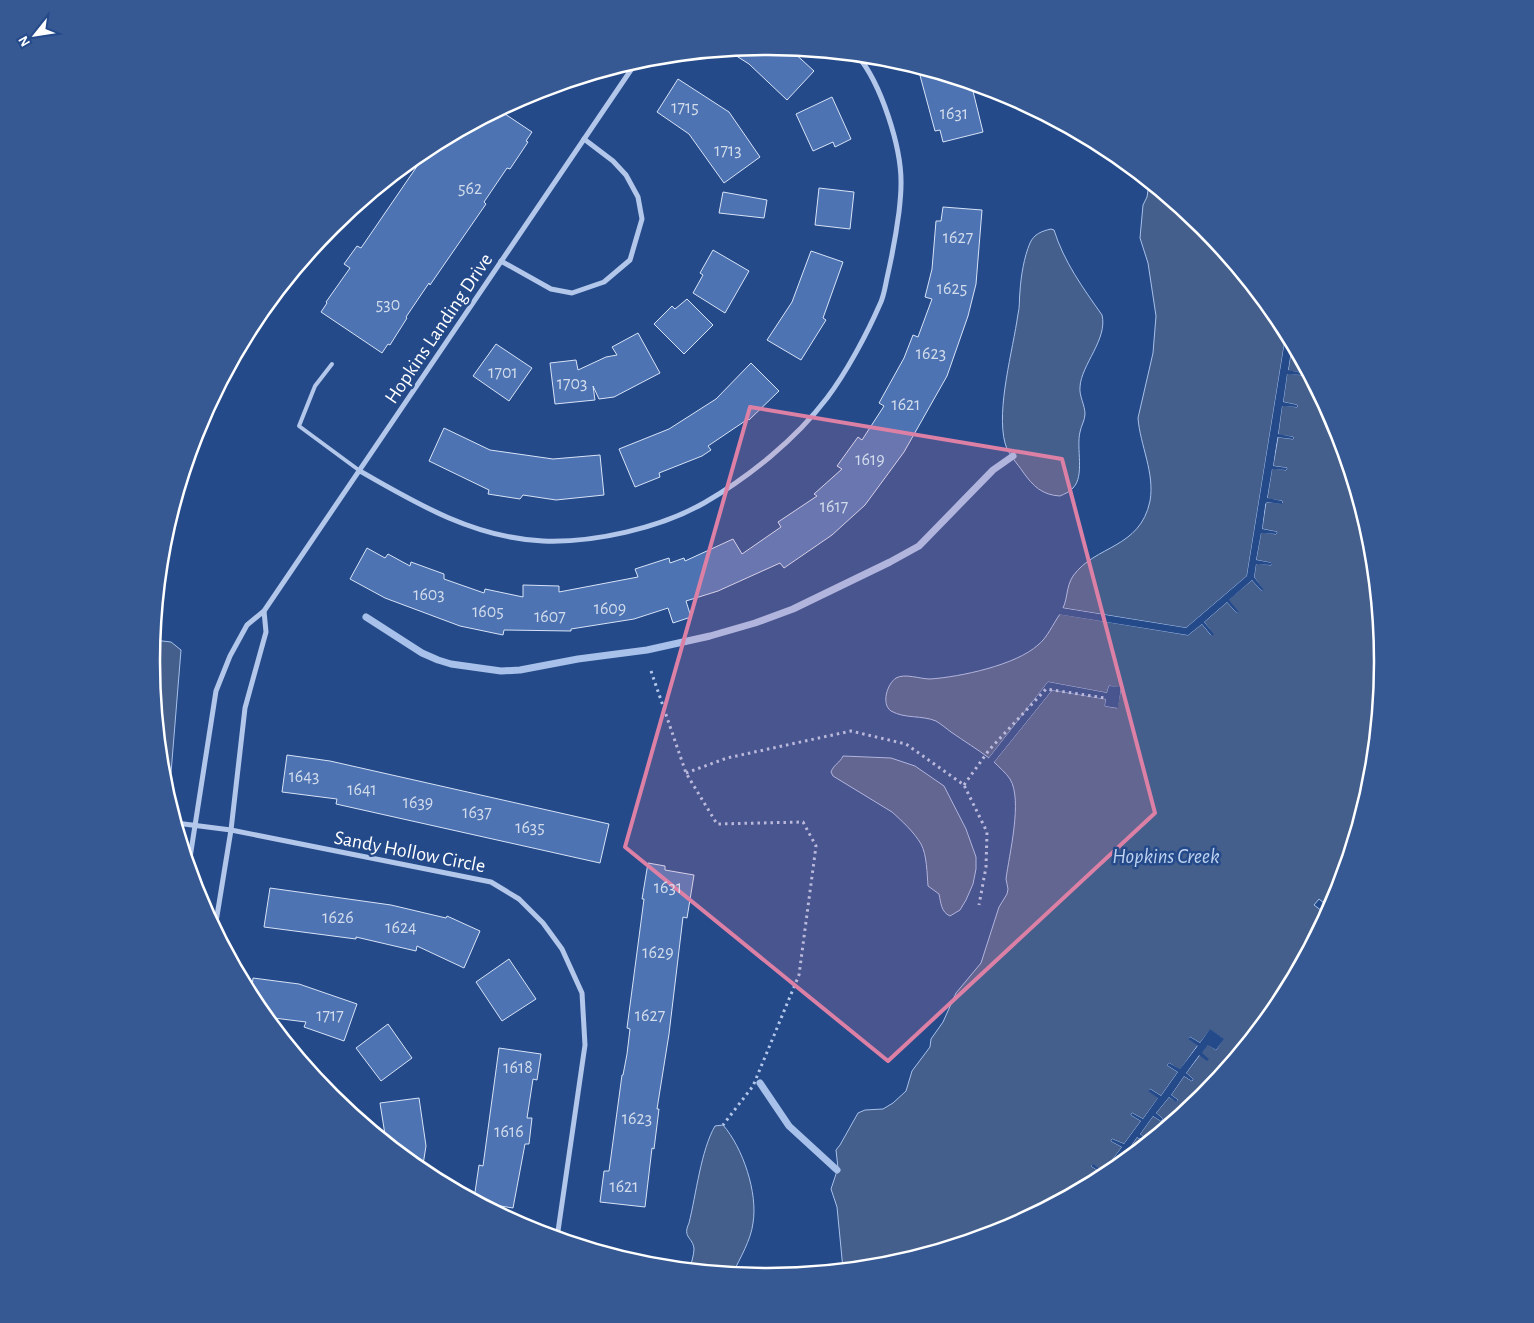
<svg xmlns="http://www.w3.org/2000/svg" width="1534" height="1323" font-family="'Alegreya Sans',sans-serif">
<rect width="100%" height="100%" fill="#254a8a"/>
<g fill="#455f8d" stroke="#a7c1ea">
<path d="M1149 183 1202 227 1279 320 1286 334 1247 576 1186 628 1063 608C1068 597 1066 587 1073 576 1095 545 1140 549 1150 501 1155 473 1140 445 1138 418L1153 353 1156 316 1148 263 1140 238 1143 205 1147 197Z"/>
<path d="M1051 229 1054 230C1064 262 1083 288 1102 315 1108 339 1081 365 1080 387 1079 396 1085 405 1085 414 1085 420 1081 426 1080 432 1076 448 1085 476 1073 488 1070 492 1064 494 1060 496 1042 495 1033 486 1023 472 1017 463 1008 454 1005 443 996 409 1013 350 1018 314 1020 307 1019 299 1020 291 1021 276 1024 257 1030 243 1034 234 1042 231 1051 229Z"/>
<path d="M1292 345 1336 426 1370 542 1382 662 1370 782 1335 897 1330 908 1319 899 1314 905 1326 914 1278 1004 1202 1097 1128 1157 1125 1155 1137 1137 1146 1142 1147 1140 1140 1134 1153 1116 1161 1121 1163 1119 1156 1113 1169 1097 1176 1101 1178 1100 1171 1095 1184 1076 1192 1081 1193 1079 1186 1073 1208 1044 1216 1050 1223 1039 1210 1030 1200 1043 1190 1037 1189 1039 1198 1045 1180 1070 1169 1063 1167 1065 1178 1072 1161 1096 1150 1089 1149 1091 1159 1097 1143 1119 1132 1113 1131 1115 1141 1121 1124 1144 1112 1139 1111 1141 1122 1147 1104 1171 1093 1165 1091 1166 1102 1173 1097 1179 1076 1191 1074 1190 1073 1192 1002 1230 887 1265 843 1269 837 1207 831 1189 838 1168 836 1150 840 1145 858 1113 865 1110 883 1109 893 1103 906 1091 912 1071 930 1047 931 1039 943 1022 956 993 981 963 999 907 1007 894 1008 889 1006 879C1009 855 1023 800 1010 779 1006 773 999 767 994 762L1052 690 1106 699 1105 706 1117 708 1121 688 1109 686 1107 693 1048 682 989 758C977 749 964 741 951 732 947 729 941 724 936 721 922 715 905 719 891 711 881 704 887 684 896 678 905 673 920 679 930 679 960 677 1016 665 1038 645 1047 638 1053 624 1060 614L1188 635 1202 624 1211 635 1213 634 1204 622 1227 602 1237 613 1238 612 1228 600 1252 580 1262 591 1263 590 1254 577 1256 563 1271 565V563L1256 560 1261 532 1276 534 1277 532 1262 529 1266 502 1282 503V501L1267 499 1272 468 1286 470 1287 468 1273 466 1278 437 1293 439V437L1278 435 1282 405 1297 407V405L1283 402 1287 373 1302 375V373L1288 371Z"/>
<polygon points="154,640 171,642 181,650 171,773 163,775 152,661"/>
<path d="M843 756 891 758 915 766 944 786 966 829 976 857V869L973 884 966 900 960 910 950 916C941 912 941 903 939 894L928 886C927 874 927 855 921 844 914 832 902 821 892 812L833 776 831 772C834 764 840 763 843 756Z"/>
<path d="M723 1125C743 1148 758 1193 753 1223 751 1240 740 1258 733 1273L690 1269C691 1263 694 1255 694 1249 693 1237 682 1238 689 1223 696 1195 701 1150 715 1126Z"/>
</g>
<g fill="#254a8a">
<polygon points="1286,334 1288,338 1249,578 1187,631 1062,610 1061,608 1186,628 1247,576"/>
<polygon points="1291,343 1292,345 1288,370 1302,373 1302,375 1287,374 1283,402 1297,405 1297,407 1282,406 1278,434 1293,437 1293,439 1277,437 1273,466 1287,468 1286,470 1272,469 1267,498 1282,501 1282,504 1267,502 1265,504 1262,529 1277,532 1276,534 1261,533 1256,560 1272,563 1271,565 1256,564 1254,577 1264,590 1262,591 1252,580 1229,600 1239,612 1237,613 1227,602 1204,622 1214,634 1212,636 1202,624 1188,635 1057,614 1060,612 1187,632 1252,578 1281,403 1284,373"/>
<polygon points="1048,682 1107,693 1109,686 1121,687 1118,708 1105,706 1106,699 1052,690 994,762 992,760 1051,687 1107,696 1109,698 1108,704 1116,705 1118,690 1111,689 1110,694 1107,695 1049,685 991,759 989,758"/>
<polygon points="1210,1029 1224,1039 1216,1050 1208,1045 1202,1053 1209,1059 1207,1061 1199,1055 1186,1073 1193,1079 1192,1081 1184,1076 1171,1095 1178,1100 1176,1102 1169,1097 1156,1113 1163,1119 1161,1121 1153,1116 1140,1134 1147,1140 1146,1142 1137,1137 1125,1154 1128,1157 1126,1159 1122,1157 1112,1171 1111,1168 1120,1156 1168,1095 1198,1053 1207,1042 1215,1046 1220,1040 1210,1033 1106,1173 1097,1179 1102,1173 1091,1166 1093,1164 1104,1171 1122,1147 1111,1141 1112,1139 1124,1144 1141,1121 1131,1115 1132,1113 1143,1119 1158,1098 1148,1091 1150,1089 1161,1096 1178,1072 1167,1065 1169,1063 1180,1069 1198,1046 1188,1039 1190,1037 1200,1043"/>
</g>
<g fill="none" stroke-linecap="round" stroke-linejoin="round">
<g stroke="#a7c1ea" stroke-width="7">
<polyline points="366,617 422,653 438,660 451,664 501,671 520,670 578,659 647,650 710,636 755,623 793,609 890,562 919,546 993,470 1013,456"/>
<polyline points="760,1083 789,1126 837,1170"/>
</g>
</g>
<g fill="#4d73b2" stroke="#d7e3f7">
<polygon points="767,46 790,49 814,71 787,100 749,64 727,50"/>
<polygon points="918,68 971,83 983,132 943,142 940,130 935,131"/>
<polygon points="678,79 729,112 760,157 724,183 689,134 657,112"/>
<polygon points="832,97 851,139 835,147 833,142 813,151 796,114"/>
<polygon points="499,110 532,132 526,141 528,142 510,169 507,168 484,202 486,204 468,230 430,285 429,283 406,317 407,318 390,345 388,344 382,353 321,312 327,303 326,302 350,268 344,264 357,246 361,248 422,159 424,161 436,144"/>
<polygon points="819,188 854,192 850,229 815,225"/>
<polygon points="723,192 767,200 764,218 719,213"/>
<polygon points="943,207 982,210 976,284 968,316 947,376 904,452 865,505 832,535 784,568 780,563 718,591 686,601 691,617 673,623 668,608 634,619 571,629 571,631 504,630 503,635 460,626 385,598 350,579 367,548 385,558 388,554 410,566 411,562 444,574 444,579 484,593 485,589 523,597 523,585 559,586 559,592 638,577 635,569 669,558 670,563 684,558 685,561 733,539 742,554 781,527 778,522 817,496 814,494 842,469 837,466 858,437 862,440 884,406 879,403 904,358 913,335 918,337 932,299 925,297 932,269 936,221 941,221"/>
<polygon points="713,250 749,271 725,313 693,293 703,275 700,273"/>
<polygon points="811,251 843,262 823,318 826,320 801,360 767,340 792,302"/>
<polygon points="687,299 713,325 684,354 654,324 672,306 675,309"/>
<polygon points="638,333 660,373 614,397 599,399 593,386 595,400 555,404 550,363 576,360 578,370 606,357 617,355 612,347"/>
<polygon points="496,344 532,368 509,401 473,376"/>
<polygon points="751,363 779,391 749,420 748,419 708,446 711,450 702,456 659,473 660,477 635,487 619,449 669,429 716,399"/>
<polygon points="444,428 490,450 553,459 600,455 604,495 556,500 523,495 520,499 488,494 489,490 429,461"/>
<polygon points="287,755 330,761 609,824 600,863 336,804 337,799 282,792"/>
<polygon points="648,863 665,866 665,870 694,875 687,918 683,917 669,1034 657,1109 659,1109 654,1149 652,1148 645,1207 600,1202 604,1171 609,1171 622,1075 623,1075 627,1054 630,1029 627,1028 644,899 642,899"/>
<polygon points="270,888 391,905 446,918 447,916 480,931 464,968 417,946 416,951 356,937 356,939 264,927"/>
<polygon points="509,959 536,999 502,1021 476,982"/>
<polygon points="253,978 299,984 357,1004 344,1041 304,1027 306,1022 266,1017 251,995"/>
<polygon points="388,1024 412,1058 381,1081 356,1048"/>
<polygon points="499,1048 541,1054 537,1080 533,1079 527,1118 532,1118 529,1144 525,1144 513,1208 482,1203 474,1199 479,1165 483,1166"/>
<polygon points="419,1098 426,1146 422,1171 386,1141 380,1103"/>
</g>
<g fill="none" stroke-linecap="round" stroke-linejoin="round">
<g stroke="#b2c7ea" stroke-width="3" stroke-dasharray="2.5 4" stroke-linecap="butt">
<polyline points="651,671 686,773 717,824 803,822 816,846 799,975 753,1086 723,1125"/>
<polyline points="686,773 727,758 851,731 906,744 964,785 987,832 986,867 979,905"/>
<polyline points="964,785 989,750 1046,689 1105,698"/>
</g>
<polyline stroke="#b2c7ea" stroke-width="4" points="332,364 315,386 299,426 360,471"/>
<g stroke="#b2c7ea" stroke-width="5">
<polyline points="501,261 551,289 572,293 604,282 630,260 642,219 638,197 626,175 613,161 584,139"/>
<path d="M360 471C417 504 475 538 543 541 594 543 660 528 704 503 749 477 795 440 827 398 846 373 867 334 880 304 884 296 885 287 887 278 892 256 896 235 899 212 900 203 901 194 901 185 902 148 881 83 857 55"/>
<polyline points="176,823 231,830 491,882 519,899 543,923 562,949 582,993 585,1045 557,1238"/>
<polyline points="189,864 216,691 230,656 247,625 264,611 637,61"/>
<polyline points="215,928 231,830 245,708 266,632 264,611"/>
</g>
</g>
<path fill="#dd80a5" fill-opacity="0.2" stroke="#dd80a5" stroke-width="4" stroke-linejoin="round" d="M750 407 1062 459 1155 813 888 1061 625 847Z"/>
<g text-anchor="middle" stroke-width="5" stroke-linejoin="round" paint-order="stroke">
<g font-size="18" fill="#d2dcec">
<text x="685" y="113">1715</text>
<text x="954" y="119">1631</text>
<text x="728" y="156">1713</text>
<text x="470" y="194">562</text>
<text x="958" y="243">1627</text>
<text x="952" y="294">1625</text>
<text x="388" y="310">530</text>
<text x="931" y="359">1623</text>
<text x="503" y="378">1701</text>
<text x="572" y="389">1703</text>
<text x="906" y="410">1621</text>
<text x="870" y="465">1619</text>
<text x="834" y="512">1617</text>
<text x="429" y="600">1603</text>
<text x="610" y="614">1609</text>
<text x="488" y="617">1605</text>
<text x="550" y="622">1607</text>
<text x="304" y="782">1643</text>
<text x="362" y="795">1641</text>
<text x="418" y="808">1639</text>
<text x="477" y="818">1637</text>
<text x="530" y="833">1635</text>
<text x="668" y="893">1631</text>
<text x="338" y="923">1626</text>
<text x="401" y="933">1624</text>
<text x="658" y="958">1629</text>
<text x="330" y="1021">1717</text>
<text x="650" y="1021">1627</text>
<text x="518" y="1073">1618</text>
<text x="637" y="1124">1623</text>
<text x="509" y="1137">1616</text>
<text x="624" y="1192">1621</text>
</g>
<g font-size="20" fill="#fff" stroke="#254a8a">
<text transform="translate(438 328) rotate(-56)" y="7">Hopkins Landing Drive</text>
<text transform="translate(410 851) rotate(11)" y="7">Sandy Hollow Circle</text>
</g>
<g font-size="21" font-style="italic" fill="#bed2f1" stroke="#254a8a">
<text x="1166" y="863">Hopkins Creek</text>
</g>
</g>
<path d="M0 0H1534V1323H0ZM766 55H768A606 606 0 0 1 1374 661V662A606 606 0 0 1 768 1268H766A606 606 0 0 1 160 662V661A606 606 0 0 1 766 55Z" fill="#365893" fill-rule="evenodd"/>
<path fill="none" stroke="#fff" stroke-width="2.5" d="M766 55H768A606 606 0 0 1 1374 661V662A606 606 0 0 1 768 1268H766A606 606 0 0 1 160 662V661A606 606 0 0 1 766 55Z"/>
<g transform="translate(35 35) rotate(240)" stroke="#254a8a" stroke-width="4" paint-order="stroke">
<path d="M0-4L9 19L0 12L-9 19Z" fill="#ffffff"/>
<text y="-8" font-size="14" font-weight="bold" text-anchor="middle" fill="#ffffff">N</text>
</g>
</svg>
